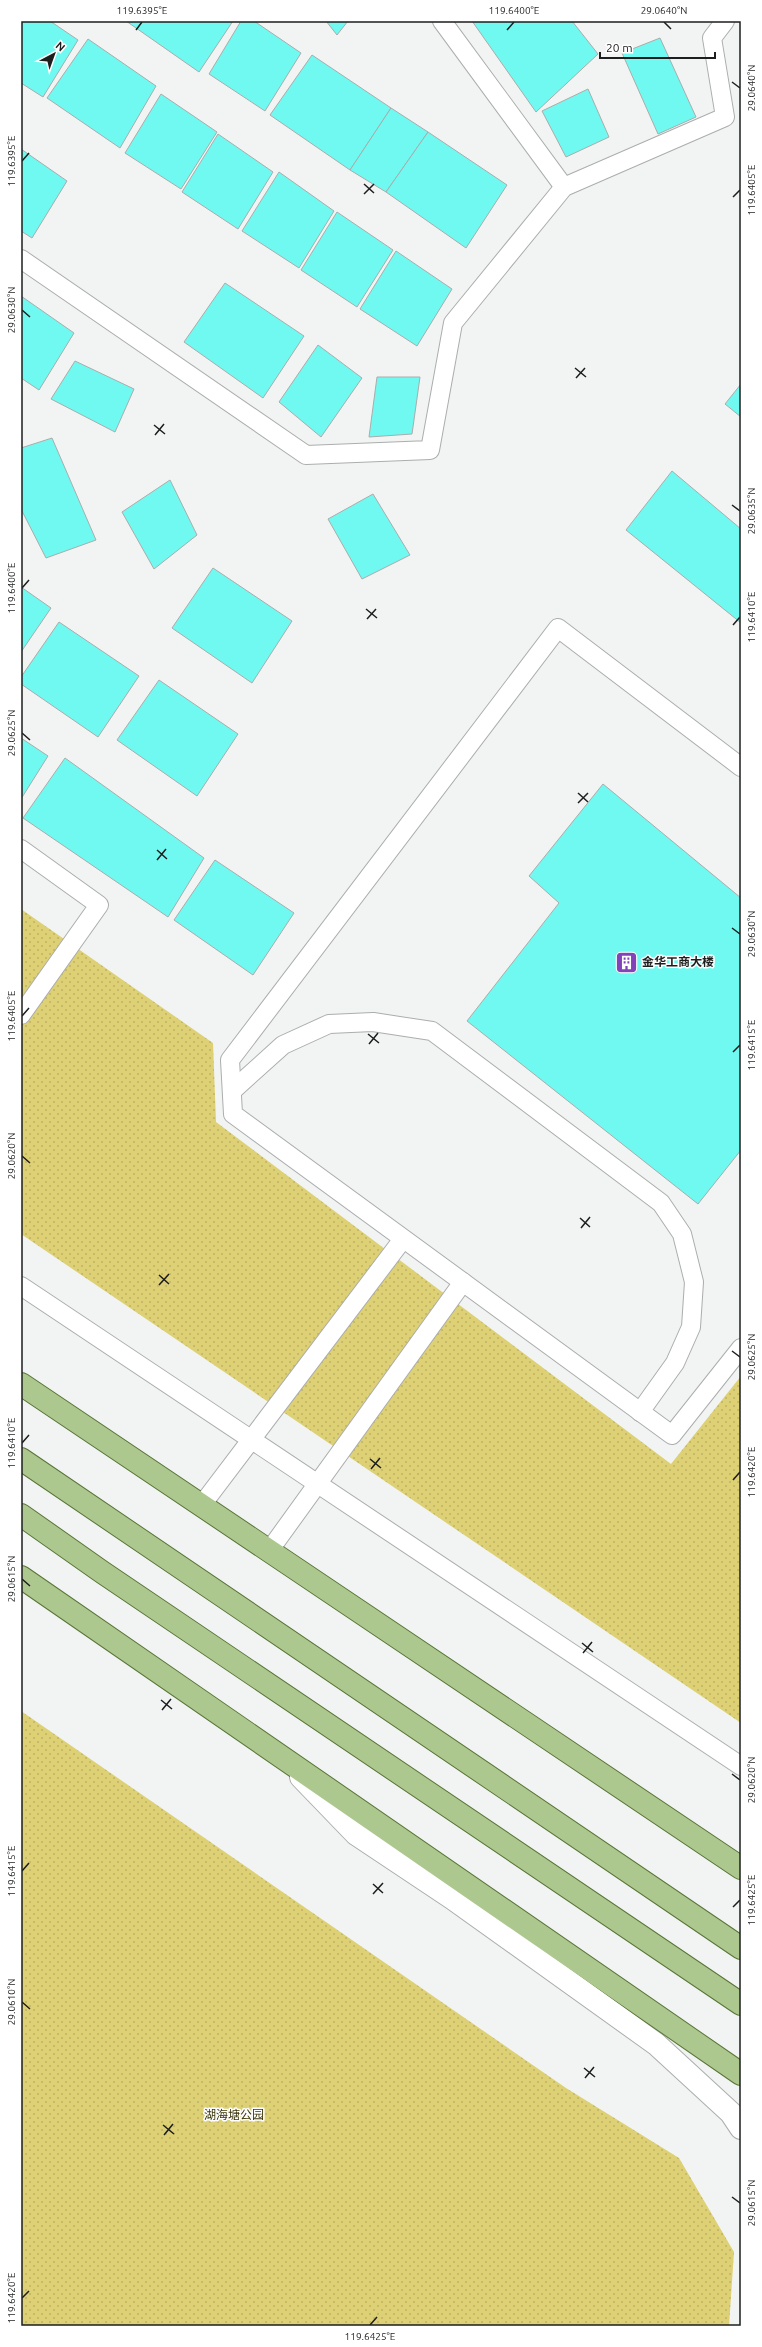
<svg xmlns="http://www.w3.org/2000/svg" width="762" height="2347" font-family="Ubuntu,'Noto Sans SC',sans-serif">
<defs>
<pattern id="park-dots" width="8" height="8" patternUnits="userSpaceOnUse"><rect width="8" height="8" fill="#ded074"/><path d="M2 2h.1M6 6h.1" fill="none" stroke="#beb264" stroke-width="1.8" stroke-linecap="round"/></pattern>
</defs>
<rect width="100%" height="100%" fill="#f1f4f2"/>
<g fill="url(#park-dots)">
<polygon points="21,909 213,1043 216,1122 671,1464 741,1376 741,1723 21,1234"/>
<polygon points="21,1711 566,2088 679,2158 734,2252 729,2326 21,2326"/>
</g>
<g fill="#70f9f0" stroke="#a9adac">
<polygon points="21,21 50,21 78,40 43,97 21,83"/>
<polygon points="126,21 233,21 199,72"/>
<polygon points="241,21 254,21 301,53 265,111 209,74"/>
<polygon points="326,21 348,21 337,35"/>
<polygon points="472,21 572,21 598,54 536,112"/>
<polygon points="660,38 696,117 658,134 622,53"/>
<polygon points="88,39 156,86 120,148 47,98"/>
<polygon points="312,55 391,108 350,170 270,115"/>
<polygon points="588,89 609,137 566,157 542,111"/>
<polygon points="161,94 217,132 181,189 125,153"/>
<polygon points="391,108 428,132 386,192 350,170"/>
<polygon points="428,132 507,185 466,248 386,192"/>
<polygon points="218,134 273,172 238,229 182,192"/>
<polygon points="21,149 67,181 32,238 21,231"/>
<polygon points="279,172 334,211 299,268 242,231"/>
<polygon points="337,212 393,250 357,307 301,270"/>
<polygon points="396,251 452,289 417,346 360,309"/>
<polygon points="225,283 304,336 263,398 184,342"/>
<polygon points="21,296 74,333 39,390 21,378"/>
<polygon points="318,345 362,378 321,437 279,402"/>
<polygon points="75,361 134,389 115,432 51,399"/>
<polygon points="377,377 420,377 412,434 369,437"/>
<polygon points="741,384 741,417 725,404"/>
<polygon points="52,438 96,540 46,558 21,509 21,448"/>
<polygon points="672,471 741,529 741,623 626,530"/>
<polygon points="170,480 197,535 154,569 122,512"/>
<polygon points="373,494 410,555 362,579 328,519"/>
<polygon points="213,568 292,621 252,683 172,628"/>
<polygon points="21,587 51,608 21,652"/>
<polygon points="59,622 139,676 98,737 21,684 21,677"/>
<polygon points="159,680 238,734 197,796 117,740"/>
<polygon points="21,738 48,756 21,799"/>
<polygon points="65,758 204,858 168,917 23,818"/>
<polygon points="603,784 741,898 741,1150 698,1204 467,1021 559,903 529,876"/>
<polygon points="215,860 294,913 253,975 174,920"/>
</g>
<g fill="none" stroke-linecap="round" stroke-linejoin="round">
<defs>
<g id="service">
<polyline points="442,21 564,187"/>
<polyline points="21,259 306,455 430,450 453,323 564,187 725,117 712,38 725,21"/>
<polyline points="741,767 558,628 230,1060 233,1114 672,1435 741,1348"/>
<polyline points="21,849 99,905 21,1015"/>
<polyline points="232,1091 283,1045 329,1024 373,1022 432,1031 661,1203 682,1234 694,1282 691,1327 675,1363 640,1412"/>
<polyline points="21,1286 741,1766"/>
<polyline points="201,1506 403,1239"/>
<polyline points="269,1551 463,1282"/>
</g>
<polyline id="secondary" points="301,1777 356,1834 452,1898 656,2044 731,2113 741,2128"/>
<g id="primary">
<polyline points="21,1384 741,1868"/>
<polyline points="21,1459 741,1948"/>
<polyline points="21,1515 102,1572 741,2004"/>
<polyline points="21,1577 741,2074"/>
</g>
</defs>
<use href="#service" stroke="#abaeac" stroke-width="20"/>
<use href="#secondary" stroke="#abaeac" stroke-width="24"/>
<use href="#primary" stroke="#587537" stroke-width="24"/>
<use href="#service" stroke="#fff" stroke-width="18"/>
<use href="#secondary" stroke="#fff" stroke-width="22"/>
<use href="#primary" stroke="#adc88f" stroke-width="22"/>
</g>
<path fill="none" stroke="#1d1e1e" stroke-width="1.5" d="M664 22 671 29M136 30 142 22M507 30 514 22M732 82 740 88M22 161 29 153M364 184 374 193M364 194 374 184M733 197 740 190M22 310 30 317M575 368 586 377M576 378 585 368M154 425 165 434M155 435 164 424M732 505 740 511M22 588 29 580M366 609 377 618M367 619 376 609M733 625 740 617M22 733 30 740M578 793 588 802M578 803 588 793M157 850 167 859M157 860 166 849M732 928 740 934M22 1016 29 1008M368 1034 379 1043M369 1044 378 1033M733 1052 740 1045M22 1156 30 1163M580 1218 590 1227M581 1228 590 1217M159 1275 169 1284M159 1285 169 1274M732 1351 740 1357M22 1443 29 1435M370 1459 381 1468M371 1469 380 1458M733 1480 740 1472M22 1579 30 1586M582 1643 593 1652M583 1653 592 1642M161 1700 172 1709M162 1710 171 1699M732 1774 740 1780M22 1871 29 1863M373 1884 383 1893M373 1894 383 1883M733 1907 740 1900M22 2002 30 2009M584 2068 595 2077M585 2078 594 2067M163 2125 174 2134M164 2135 173 2124M732 2197 740 2203M22 2298 29 2291M370 2325 377 2317"/>
<defs>
<symbol id="building-square" viewBox="-11 -11 22 22"><rect x="-9" y="-9" width="18" height="18" rx="4" fill="#8343b8" stroke="#fff"/><path d="M-4-6H4V6H1V3H-1V6H-4ZM-2.5-4.3h1.7v1.8h-1.7ZM.8-4.3h1.7v1.8H.8ZM-2.5-1h1.7V.8h-1.7ZM.8-1h1.7V.8H.8Z" fill="#fff"/></symbol>
</defs>
<g fill-rule="evenodd">
<use href="#building-square" x="614" y="950" width="25" height="25"/>
</g>
<g text-anchor="middle" stroke-width="3" stroke-linejoin="round" paint-order="stroke">
<g font-size="12" font-weight="bold" fill="#1d1e1e" stroke="#fff" text-anchor="start">
<text x="642" y="966">金华工商大楼</text>
</g>
<g font-size="12" fill="#3b350a" stroke="#fff">
<text x="234" y="2119">湖海塘公园</text>
</g>
</g>
<rect width="762" height="2347" fill="none" stroke="#ffffff" stroke-width="44"/>
<g transform="translate(54 54) rotate(41)" stroke="#ffffff" stroke-width="3" paint-order="stroke">
<path d="M0-3L7 15L0 10L-7 15Z" fill="#1d1e1e"/>
<text y="-6" font-size="11" font-weight="bold" text-anchor="middle" fill="#1d1e1e">N</text>
</g>
<path d="M600 52v6h115v-6" fill="none" stroke="#1d1e1e" stroke-width="2"/>
<text x="606" y="52" font-size="12" fill="#1d1e1e" stroke="#ffffff" stroke-width="3" paint-order="stroke">20 m</text>
<rect x="22" y="22" width="718" height="2303" fill="none" stroke="#1d1e1e" stroke-width="1.5"/>
<g font-size="10" text-anchor="middle" fill="#1d1e1e">
<text x="142" y="14">119.6395°E</text>
<text x="514" y="14">119.6400°E</text>
<text x="664" y="14">29.0640°N</text>
<text transform="translate(751 88) rotate(-90)" y="4">29.0640°N</text>
<text transform="translate(11 161) rotate(-90)" y="4">119.6395°E</text>
<text transform="translate(751 190) rotate(-90)" y="4">119.6405°E</text>
<text transform="translate(11 310) rotate(-90)" y="4">29.0630°N</text>
<text transform="translate(751 511) rotate(-90)" y="4">29.0635°N</text>
<text transform="translate(11 588) rotate(-90)" y="4">119.6400°E</text>
<text transform="translate(751 617) rotate(-90)" y="4">119.6410°E</text>
<text transform="translate(11 733) rotate(-90)" y="4">29.0625°N</text>
<text transform="translate(751 934) rotate(-90)" y="4">29.0630°N</text>
<text transform="translate(11 1016) rotate(-90)" y="4">119.6405°E</text>
<text transform="translate(751 1045) rotate(-90)" y="4">119.6415°E</text>
<text transform="translate(11 1156) rotate(-90)" y="4">29.0620°N</text>
<text transform="translate(751 1357) rotate(-90)" y="4">29.0625°N</text>
<text transform="translate(11 1443) rotate(-90)" y="4">119.6410°E</text>
<text transform="translate(751 1472) rotate(-90)" y="4">119.6420°E</text>
<text transform="translate(11 1579) rotate(-90)" y="4">29.0615°N</text>
<text transform="translate(751 1780) rotate(-90)" y="4">29.0620°N</text>
<text transform="translate(11 1871) rotate(-90)" y="4">119.6415°E</text>
<text transform="translate(751 1900) rotate(-90)" y="4">119.6425°E</text>
<text transform="translate(11 2002) rotate(-90)" y="4">29.0610°N</text>
<text transform="translate(751 2203) rotate(-90)" y="4">29.0615°N</text>
<text transform="translate(11 2298) rotate(-90)" y="4">119.6420°E</text>
<text x="370" y="2340">119.6425°E</text>
</g>
</svg>
